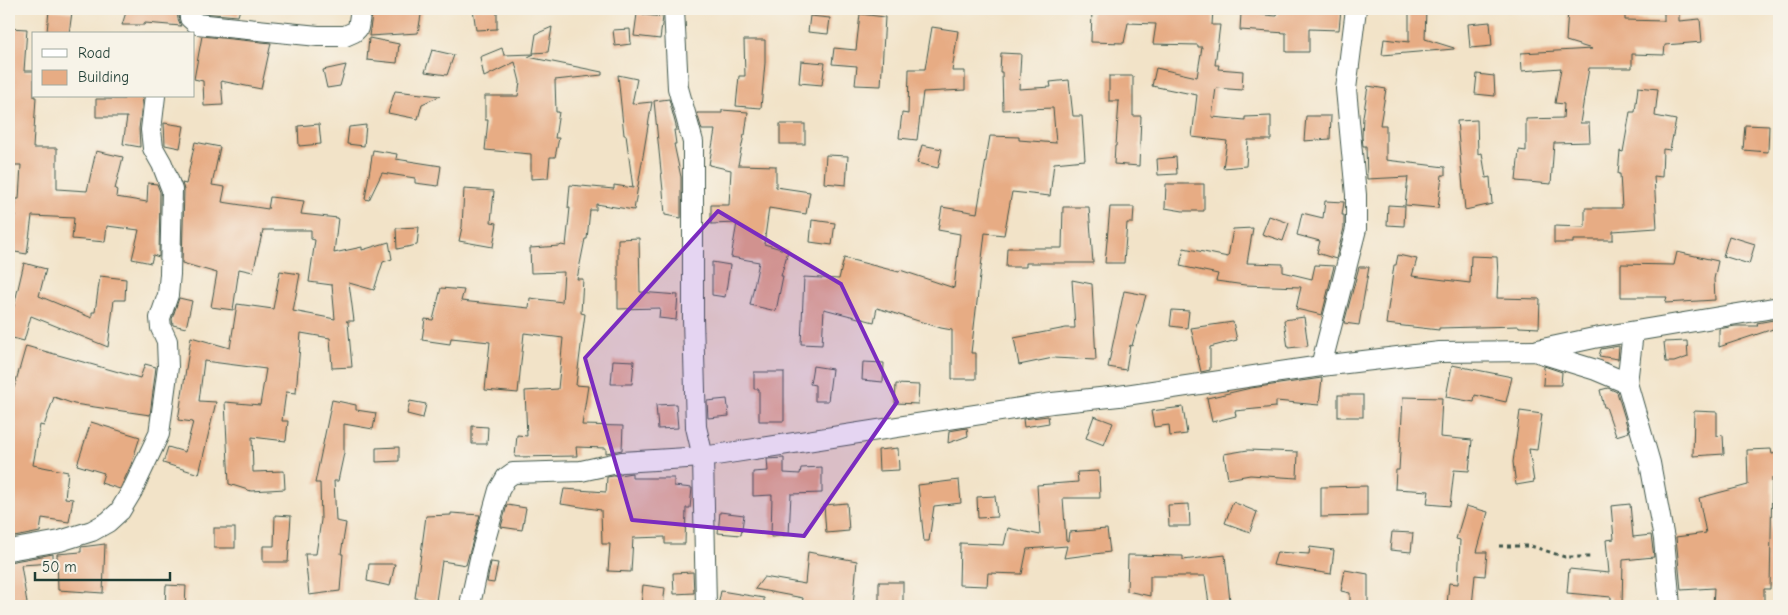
<svg xmlns="http://www.w3.org/2000/svg" width="1788" height="615" font-family="'Comic Neue',sans-serif">
<rect width="100%" height="100%" fill="#f7f3e8"/>
<filter id="ink" filterUnits="userSpaceOnUse"><feTurbulence type="fractalNoise" baseFrequency=".02" numOctaves="2"/><feDisplacementMap in="SourceGraphic" scale="10" xChannelSelector="R" yChannelSelector="G"/><feConvolveMatrix kernelMatrix="1 2 1 2 8 2 1 2 1" color-interpolation-filters="sRGB"/></filter>
<filter id="wash" filterUnits="userSpaceOnUse"><feTurbulence type="fractalNoise" baseFrequency=".0096" numOctaves="4" result="noise"/><feDisplacementMap in="SourceGraphic" scale="20" xChannelSelector="R" yChannelSelector="G"/><feGaussianBlur stdDeviation="1.12" result="paint"/><feColorMatrix in="noise" values="0 0 0 0 0 0 0 0 0 0 0 0 0 0 0 0 0 1.4 0 .05"/><feComposite in="paint" operator="in"/></filter>
<g filter="url(#wash)">
<rect width="100%" height="100%" fill="#f2e3c8"/>
<g id="blocks">
<g fill="#e7ac84">
<polygon points="127,9 177,9 178,19 181,26 145,23 144,25 122,25"/>
<polygon points="201,9 240,9 238,16 202,13"/>
<polygon points="373,9 422,9 418,33 369,36"/>
<polygon points="473,9 497,9 497,29 476,30"/>
<polygon points="1092,9 1213,9 1212,25 1220,25 1215,65 1219,65 1218,69 1243,71 1242,90 1216,88 1212,117 1245,120 1245,117 1271,116 1271,140 1248,140 1246,166 1223,168 1227,141 1192,137 1197,95 1152,86 1156,68 1197,77 1202,47 1198,47 1198,45 1153,44 1156,24 1128,23 1124,43 1091,42"/>
<polygon points="1278,9 1341,9 1339,30 1309,29 1309,52 1286,52 1286,33 1240,30 1241,13 1277,16"/>
<polygon points="1409,9 1426,9 1425,39 1454,48 1454,49 1382,55 1384,39 1409,42"/>
<polygon points="1568,9 1625,9 1625,20 1664,21 1664,9 1679,9 1679,21 1700,19 1702,42 1665,45 1664,55 1632,54 1632,68 1589,68 1580,123 1589,123 1590,142 1554,143 1551,184 1516,181 1519,150 1526,151 1526,119 1563,118 1564,104 1555,103 1561,68 1522,71 1521,53 1592,49 1566,41"/>
<polygon points="49,10 72,12 69,34 47,32"/>
<polygon points="637,14 663,17 660,39 634,36"/>
<polygon points="860,14 885,17 881,86 855,85 857,66 832,64 834,48 856,50"/>
<polygon points="810,16 830,18 828,34 808,32"/>
<polygon points="1490,22 1492,46 1470,48 1468,24"/>
<polygon points="552,27 548,52 533,53 536,34"/>
<polygon points="932,27 958,31 952,71 965,71 965,90 923,92 917,140 899,138 902,113 908,114 909,69 925,69"/>
<polygon points="9,28 27,29 24,71 34,71 34,97 36,97 33,148 57,148 57,189 87,191 96,151 123,157 115,189 117,189 116,197 147,202 148,183 157,184 160,192 159,257 153,255 151,263 132,259 139,230 107,226 105,242 72,239 74,218 32,216 27,254 9,251 9,216 15,216 16,199 19,199 21,165 9,165 9,134 11,111 9,110"/>
<polygon points="630,29 631,44 615,46 613,30"/>
<polygon points="202,36 271,43 261,89 221,81 223,105 204,106 203,81 194,79"/>
<polygon points="369,38 399,44 397,63 367,60"/>
<polygon points="744,40 765,40 765,63 761,108 736,106 739,76 745,76"/>
<polygon points="502,48 504,55 534,54 528,57 602,72 602,75 555,80 556,112 559,112 555,138 559,138 555,157 550,157 548,178 531,179 531,154 485,150 488,120 485,120 485,96 518,96 520,82 515,62 484,77 480,57"/>
<polygon points="432,50 454,55 447,75 425,72"/>
<polygon points="1001,53 1021,54 1019,89 1051,87 1050,82 1069,80 1073,116 1082,116 1085,160 1054,163 1050,196 1012,192 1004,235 985,233 971,353 976,353 976,379 952,379 952,330 941,328 877,308 874,322 824,309 822,345 801,344 804,277 839,279 844,258 899,272 900,270 954,288 960,234 938,230 942,207 977,213 990,136 1019,137 1019,140 1056,143 1053,108 1003,110 1002,72 1000,72"/>
<polygon points="801,61 825,63 822,85 799,83"/>
<polygon points="346,65 340,86 327,88 323,70"/>
<polygon points="1477,74 1494,76 1495,96 1475,94"/>
<polygon points="618,75 637,79 632,104 652,102 634,210 596,204 596,210 590,210 587,239 585,239 577,279 583,279 581,313 585,314 576,385 588,386 582,425 623,426 622,450 606,453 606,448 576,447 577,456 515,457 517,435 527,436 525,391 558,389 563,338 524,333 518,393 485,390 490,342 451,338 450,344 422,340 425,319 433,320 441,288 464,290 461,301 529,308 530,298 562,302 564,272 531,273 530,248 560,246 561,245 566,246 570,208 568,208 570,185 614,189 614,185 633,188 626,135 624,135"/>
<polygon points="1109,76 1133,76 1133,116 1141,116 1139,166 1114,164 1115,146 1116,146 1119,101 1109,101"/>
<polygon points="1368,86 1386,89 1380,125 1386,125 1386,160 1445,167 1445,175 1442,175 1438,208 1405,205 1408,177 1367,179 1366,146 1363,146 1362,137 1363,117"/>
<polygon points="1638,87 1658,89 1655,116 1676,120 1670,150 1663,149 1662,177 1654,176 1657,228 1613,231 1613,240 1573,240 1573,243 1554,243 1554,226 1585,227 1585,208 1622,208 1620,174 1618,174 1620,151 1623,152 1630,112 1635,112"/>
<polygon points="395,91 440,96 422,104 418,119 388,113"/>
<polygon points="124,96 143,96 139,129 140,147 123,144 127,117 96,117 96,99 124,99"/>
<polygon points="669,99 677,130 674,130 676,144 674,144 681,177 681,218 665,215 663,191 654,101"/>
<polygon points="722,110 748,112 745,135 744,135 738,165 776,166 776,187 810,192 806,214 769,208 764,244 788,251 781,276 783,276 776,311 750,305 759,262 731,257 737,223 711,224 711,205 729,205 731,170 709,165 715,130 702,130 697,113 722,113"/>
<polygon points="1306,116 1331,116 1330,139 1304,141"/>
<polygon points="1477,120 1478,154 1482,153 1486,178 1490,177 1492,204 1465,210 1457,121"/>
<polygon points="164,123 184,126 180,148 165,145"/>
<polygon points="319,124 321,144 299,146 298,126"/>
<rect x="780" y="124" width="25" height="20"/>
<polygon points="366,125 364,146 347,144 349,127"/>
<polygon points="1745,125 1769,126 1768,152 1743,150"/>
<polygon points="195,142 220,147 212,185 225,187 222,202 268,209 270,197 304,201 301,214 338,218 334,253 362,247 362,250 389,242 392,259 383,262 374,290 349,283 354,321 346,321 348,322 352,367 332,368 330,338 301,333 296,393 286,392 282,421 288,421 286,441 252,437 253,472 284,471 285,489 251,491 229,484 225,402 260,405 266,369 204,361 199,401 216,402 199,474 163,463 168,447 185,452 193,422 178,420 191,337 230,348 237,304 273,309 280,271 300,274 293,311 335,319 332,285 309,282 315,240 311,239 311,230 263,230 253,272 239,269 233,310 211,307 217,273 182,263 184,190 182,183 186,184"/>
<polygon points="922,145 942,149 938,168 917,163"/>
<polygon points="373,150 397,154 396,159 441,166 438,186 415,183 415,178 382,173 369,200 365,199"/>
<polygon points="826,155 848,156 846,185 824,183"/>
<polygon points="1176,157 1177,174 1158,175 1157,159"/>
<polygon points="1166,184 1204,184 1204,211 1183,211 1165,208"/>
<polygon points="464,189 494,191 491,222 497,223 493,247 459,241 462,227"/>
<polygon points="1325,201 1344,202 1342,215 1344,215 1344,228 1336,259 1317,253 1320,241 1297,235 1302,213 1323,218"/>
<polygon points="1388,205 1405,206 1404,226 1387,225"/>
<polygon points="1063,207 1089,207 1093,263 1026,263 1026,267 1006,267 1007,248 1062,248"/>
<polygon points="1110,207 1134,207 1133,223 1127,223 1124,263 1105,263"/>
<polygon points="1269,216 1289,223 1283,241 1262,234"/>
<polygon points="812,220 835,223 832,245 810,242"/>
<polygon points="419,227 417,245 397,249 396,228"/>
<polygon points="1253,228 1247,263 1283,264 1283,272 1312,279 1315,265 1334,266 1322,315 1296,309 1301,287 1245,285 1216,281 1218,274 1180,266 1184,248 1228,257 1233,229"/>
<polygon points="1729,236 1755,244 1749,264 1723,256"/>
<polygon points="639,238 640,292 678,295 676,320 659,318 660,308 618,309 618,239"/>
<polygon points="1677,252 1718,261 1714,279 1715,300 1665,303 1667,297 1621,297 1621,264 1674,265"/>
<polygon points="1398,255 1417,259 1412,276 1470,283 1471,256 1497,257 1498,276 1497,298 1540,299 1539,328 1519,327 1519,326 1439,328 1439,330 1386,324 1394,265 1396,265"/>
<polygon points="712,262 730,265 725,297 712,295"/>
<polygon points="24,263 46,269 39,296 92,318 92,312 95,312 100,276 126,279 125,300 114,300 108,347 31,316 24,341 9,337 9,309 13,310"/>
<polygon points="1359,267 1369,267 1359,325 1344,323"/>
<polygon points="1072,280 1092,284 1096,360 1053,358 1019,365 1014,338 1066,328 1075,328"/>
<polygon points="1124,291 1146,295 1132,346 1130,345 1126,370 1108,367"/>
<polygon points="179,298 192,301 186,328 173,325 172,319"/>
<polygon points="1172,310 1189,311 1187,328 1170,326"/>
<polygon points="1304,317 1308,346 1288,348 1284,320"/>
<polygon points="1779,319 1779,327 1719,347 1719,329 1735,326 1758,326 1757,323"/>
<polygon points="1233,322 1237,340 1210,347 1210,370 1201,372 1191,328"/>
<polygon points="1687,341 1688,357 1674,362 1666,362 1664,342"/>
<polygon points="26,346 140,378 145,364 156,367 150,415 74,404 54,397 44,426 40,425 33,465 68,472 65,498 73,499 69,522 42,518 40,532 9,538 9,386 14,388"/>
<polygon points="1619,346 1618,359 1599,356 1601,349"/>
<polygon points="613,360 634,361 632,384 611,384"/>
<polygon points="863,362 884,363 883,382 862,380"/>
<polygon points="1452,365 1512,377 1506,402 1475,395 1474,402 1446,397"/>
<polygon points="813,366 832,369 828,401 815,401 815,385 810,384"/>
<polygon points="1544,366 1562,372 1561,385 1543,385"/>
<polygon points="754,372 784,372 784,421 759,421 759,389 754,389"/>
<polygon points="1322,378 1319,405 1276,401 1276,407 1235,411 1236,416 1212,422 1207,398 1251,388"/>
<polygon points="896,384 919,385 918,404 895,403"/>
<polygon points="1608,388 1617,392 1629,432 1616,436 1606,407 1604,407 1600,390"/>
<rect x="1338" y="395" width="25" height="22"/>
<polygon points="1403,397 1442,398 1440,437 1472,440 1469,471 1454,470 1450,506 1427,504 1429,491 1395,489 1396,470 1399,470"/>
<polygon points="727,399 729,416 708,418 707,401"/>
<polygon points="332,400 356,405 356,410 376,413 373,429 344,424 344,453 338,481 334,481 336,521 346,523 341,554 343,554 340,591 309,595 305,554 316,554 321,520 320,483 315,483"/>
<polygon points="410,401 426,404 423,418 407,414"/>
<polygon points="676,404 678,428 658,429 656,405"/>
<polygon points="1183,407 1187,434 1170,436 1169,425 1154,427 1151,411"/>
<polygon points="1520,411 1542,414 1537,450 1529,449 1534,482 1516,485 1513,462"/>
<polygon points="1694,411 1717,412 1717,436 1723,435 1724,454 1693,456"/>
<polygon points="1048,416 1049,423 1024,427 1023,419"/>
<polygon points="1094,416 1113,423 1104,445 1086,438"/>
<polygon points="91,422 140,437 131,465 120,489 101,483 104,473 77,465"/>
<polygon points="472,426 488,427 487,444 472,444"/>
<polygon points="967,428 968,436 948,443 949,431"/>
<polygon points="399,447 399,461 376,462 376,448"/>
<polygon points="898,448 899,470 879,471 878,450"/>
<polygon points="1771,449 1772,454 1778,453 1779,478 1772,478 1770,589 1764,589 1764,606 1713,606 1714,588 1681,590 1676,537 1706,533 1699,498 1748,485 1747,450"/>
<polygon points="1248,450 1298,452 1297,478 1250,475 1228,479 1224,454"/>
<polygon points="784,458 784,473 800,474 801,468 822,467 822,493 791,494 789,535 771,537 772,495 753,496 753,472 768,471 767,459"/>
<polygon points="1099,471 1100,498 1063,498 1066,540 1068,541 1069,532 1107,529 1110,552 1064,558 1067,546 1027,549 1022,574 988,573 987,586 959,585 960,543 1004,545 1008,528 1040,535 1037,485 1078,482 1077,472"/>
<polygon points="632,473 632,478 674,478 674,486 692,488 690,508 686,508 685,544 665,544 665,537 633,538 631,572 608,571 610,544 602,544 601,510 561,504 564,489 606,492 607,477"/>
<polygon points="959,480 961,503 934,506 929,541 924,541 918,485"/>
<polygon points="1367,486 1367,516 1321,517 1321,487"/>
<polygon points="995,496 997,517 978,518 977,497"/>
<polygon points="1233,502 1257,512 1250,532 1225,523"/>
<polygon points="847,503 849,531 826,533 824,505"/>
<polygon points="1189,504 1190,526 1169,526 1168,505"/>
<polygon points="1630,504 1633,537 1651,535 1654,557 1623,560 1622,606 1611,606 1611,597 1567,593 1569,569 1609,573 1606,540 1614,539 1611,506"/>
<polygon points="507,505 526,508 522,530 501,527"/>
<polygon points="1466,506 1488,512 1477,552 1487,552 1485,576 1475,575 1472,606 1447,605 1449,583 1458,584 1460,540 1456,539"/>
<polygon points="720,512 744,515 741,535 718,533"/>
<polygon points="451,513 480,515 466,565 442,561 436,601 415,598 426,516 451,515"/>
<polygon points="275,515 291,516 288,562 263,562 263,546 274,546"/>
<rect x="214" y="528" width="21" height="20"/>
<polygon points="1392,532 1413,533 1411,552 1390,550"/>
<polygon points="105,544 103,593 58,590 57,554 81,552 81,547"/>
<polygon points="1310,547 1334,550 1331,574 1273,565 1277,552 1309,554"/>
<polygon points="808,552 857,561 853,606 829,606 829,604 802,604 803,598 755,589 764,577 805,584"/>
<polygon points="53,554 53,563 21,565 27,603 9,606 9,562"/>
<polygon points="1128,555 1183,556 1183,560 1225,555 1230,601 1209,604 1205,576 1150,576 1150,596 1127,591"/>
<polygon points="491,562 498,563 494,583 487,582"/>
<polygon points="369,564 395,564 390,586 367,581"/>
<polygon points="1345,570 1368,574 1368,606 1350,606 1350,593 1341,591"/>
<polygon points="693,572 694,593 674,594 673,573"/>
<rect x="879" y="582" width="24" height="22"/>
<polygon points="166,585 186,586 185,606 165,606"/>
<polygon points="643,585 665,588 663,606 641,606"/>
<polygon points="721,591 764,598 764,606 718,606"/>
</g>
</g>
</g>
<g filter="url(#ink)">
<use href="#blocks" fill-opacity="0" stroke="#3f564a" stroke-width="1"/>
<g fill="none" stroke-linecap="round" stroke-linejoin="round">
<defs>
<g id="minor">
<polyline points="189,9 190,18 197,24 318,36 345,36 354,32 358,28 361,9"/>
<polyline points="674,9 678,88 693,142 693,318 696,427 703,457 706,606"/>
<polyline points="1538,350 1594,338 1779,307"/>
<polyline points="1321,366 1356,229 1356,195 1346,89 1356,9"/>
<polyline points="1627,383 1633,332"/>
<polyline points="9,550 60,541 92,531 108,522 120,511 132,491 159,434 168,367 167,341 161,328 160,318 168,295 170,274 172,190 162,164 153,148 151,130 155,96"/>
<polyline points="471,606 471,600 481,554 499,490 506,478 513,473 581,471 622,462 703,457 1052,403 1119,396 1321,366 1440,352 1534,351 1596,370 1627,383 1650,463 1664,539 1670,606"/>
</g>
</defs>
<use href="#minor" stroke="#3f564a" stroke-width="22"/>
<polyline stroke="#3f564a" stroke-width="3" stroke-dasharray="4 4" stroke-linecap="butt" points="1499,546 1531,546 1565,557 1593,557"/>
<use href="#minor" stroke="#fff" stroke-width="20"/>
</g>
</g>
<path fill="#7b2cbf" fill-opacity="0.2" stroke="#7b2cbf" stroke-width="4" stroke-linejoin="round" d="M718 211 841 284 897 402 804 536 632 520 585 358Z"/>
<rect width="1788" height="615" fill="none" stroke="#f7f3e8" stroke-width="30"/>
<rect x="32" y="32" width="162" height="65" fill="#f7f3e8" stroke="#a1aaa0"/>
<rect x="42" y="49" width="25" height="8" fill="#ffffff" stroke="#a1aaa0"/>
<text x="78" y="58" font-size="15" fill="#1f3d34">Road</text>
<rect x="42" y="70" width="25" height="15" fill="#e7ac84" stroke="#a1aaa0"/>
<text x="78" y="82" font-size="15" fill="#1f3d34">Building</text>
<path d="M35 572v8h135v-8" fill="none" stroke="#1f3d34" stroke-width="2.5"/>
<text x="42" y="572" font-size="15" fill="#1f3d34" stroke="#f7f3e8" stroke-width="4" paint-order="stroke">50 m</text>
</svg>
